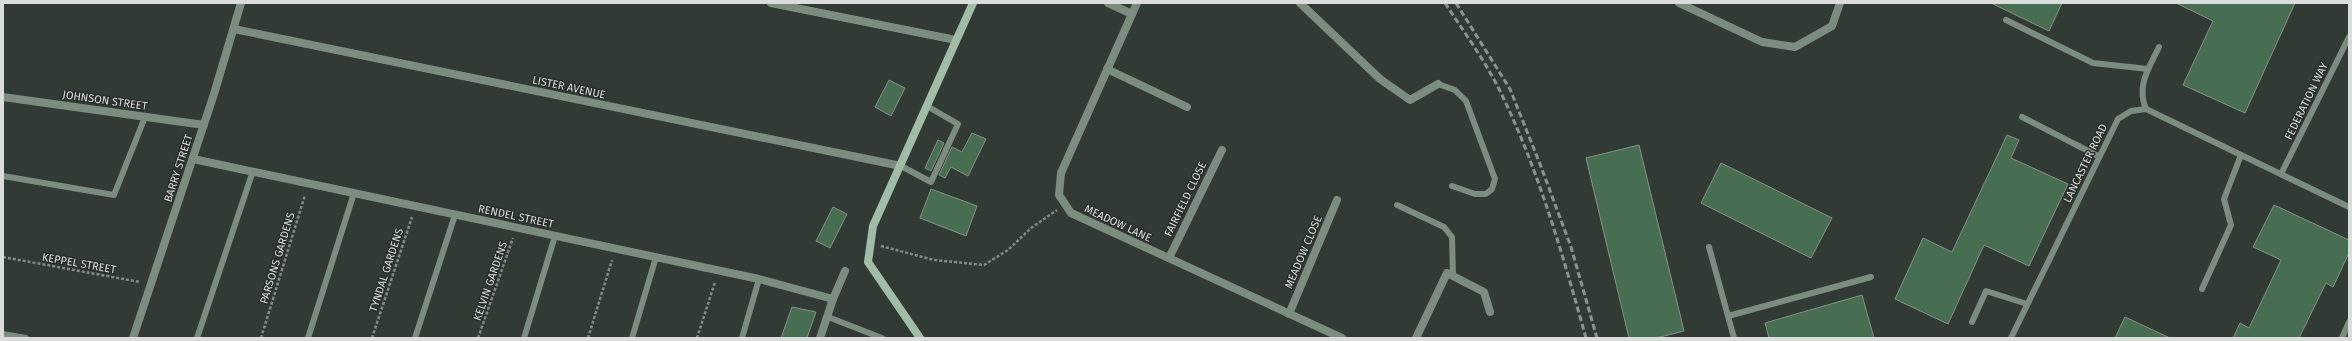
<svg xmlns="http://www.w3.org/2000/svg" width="2352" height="341" font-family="'Fira Sans',sans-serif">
<rect width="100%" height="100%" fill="#323a34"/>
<g fill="#486e52" stroke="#889089">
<polygon points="1991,3 2062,3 2049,31"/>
<polygon points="2176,3 2295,3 2245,113 2183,85 2213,21"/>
<polygon points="889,80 905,88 891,116 875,107"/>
<polygon points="972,133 986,139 968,176 951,167 945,178 939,175 952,147 962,152"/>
<polygon points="2007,135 2019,140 2011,158 2068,184 2029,266 1984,245 1948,324 1895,299 1923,238 1952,252"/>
<polygon points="938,140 944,143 931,171 925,168"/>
<polygon points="1639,145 1684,331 1656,338 1629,338 1586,158"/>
<polygon points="1721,163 1832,218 1811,258 1701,203"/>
<polygon points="931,189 977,206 966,236 920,218"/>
<polygon points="2274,205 2349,240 2349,253 2333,287 2326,283 2299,338 2233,338 2240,323 2249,328 2281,260 2253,247"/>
<polygon points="833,207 847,214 830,248 816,241"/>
<polygon points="1862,295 1874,338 1769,338 1765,323"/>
<polygon points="792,307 816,312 807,338 781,338"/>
<polygon points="2125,317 2170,338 2115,338"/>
</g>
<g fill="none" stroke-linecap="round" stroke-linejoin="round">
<g stroke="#858b86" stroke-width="2.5" stroke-dasharray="3 2" stroke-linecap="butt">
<polyline points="881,246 934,260 984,265 1008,250 1031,228 1057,210"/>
<polyline points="3,257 140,282"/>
<polyline points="261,338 305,195"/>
<polyline points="372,338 412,217"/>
<polyline points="478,338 513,238"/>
<polyline points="588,338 612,260"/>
<polyline points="697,338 715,282"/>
</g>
<g stroke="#7c8d7f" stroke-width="6">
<polyline points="2006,20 2093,63 2148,69"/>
<polyline points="1438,84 1455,90 1466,101 1495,179 1492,189 1486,194 1475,194 1452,186"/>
<path d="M2146 109C2136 86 2149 68 2159 47"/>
<polyline points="2022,117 2098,156"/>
<polyline points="901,166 931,182 958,124 927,106"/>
<polyline points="2281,174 2349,37"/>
<polyline points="3,176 114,195 145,117"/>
<polyline points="1397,205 1444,227 1452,237 1453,276"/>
<polyline points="1709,247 1734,338"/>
<polyline points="2202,289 2231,225 2224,199 2241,155"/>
<polyline points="1728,316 1871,277"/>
<polyline points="828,317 882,338"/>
<polyline points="1972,322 1986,291 2027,304"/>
<polyline points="3,334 26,338"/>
<polyline points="197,338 253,171"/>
<polyline points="308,338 354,193"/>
<polyline points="415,338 455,215"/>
<polyline points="524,338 555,236"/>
<polyline points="632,338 656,257"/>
<polyline points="742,338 759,279"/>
<polyline points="2011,338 2118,119 2131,111 2146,109 2349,207"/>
<polyline points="2342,338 2349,322"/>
</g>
<g stroke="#7c8d7f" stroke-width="8">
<polyline points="771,3 956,40"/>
<polyline points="1108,3 1132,14"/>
<polyline points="1137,3 1061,173 1059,195 1071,213 1342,338"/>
<polyline points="1300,3 1380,79 1410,100 1438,84"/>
<polyline points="1679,3 1762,42 1795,47 1832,26 1840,3"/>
<polyline points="234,29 901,166"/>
<polyline points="1107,69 1187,107"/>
<polyline points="3,97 204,125"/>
<polyline points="193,159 759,279 833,299"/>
<polyline points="1169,258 1222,150"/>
<polyline points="1289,314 1337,200"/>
<polyline points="133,338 214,94 241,3"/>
<polyline points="820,338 833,299 845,271"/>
<polyline points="1416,338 1447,273 1484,292 1490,312"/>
</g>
<polyline stroke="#a1bda8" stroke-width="8" points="920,338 868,262 873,226 973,3"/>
<g stroke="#8c928d" stroke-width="3" stroke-dasharray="6 3" stroke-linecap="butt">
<path d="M1445 3C1464 32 1486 62 1501 93 1539 171 1563 256 1586 338"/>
<polyline points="1456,3 1510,89 1540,164 1571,247 1597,338"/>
</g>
</g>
<g text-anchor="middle" stroke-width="3" stroke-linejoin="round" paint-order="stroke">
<g font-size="11" fill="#dadedb" stroke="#282f2a">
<text transform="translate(569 87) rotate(12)" y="4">LISTER AVENUE</text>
<text transform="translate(105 100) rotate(8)" y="4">JOHNSON STREET</text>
<text transform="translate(2306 101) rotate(-64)" y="4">FEDERATION WAY</text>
<text transform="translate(2085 163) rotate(-64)" y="4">LANCASTER ROAD</text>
<text transform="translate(178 168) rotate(-72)" y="4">BARRY STREET</text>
<text transform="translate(1185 199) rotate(-64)" y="4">FAIRFIELD CLOSE</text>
<text transform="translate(516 216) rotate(12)" y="4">RENDEL STREET</text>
<text transform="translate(1118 223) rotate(25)" y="4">MEADOW LANE</text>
<text transform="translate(1303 252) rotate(-67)" y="4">MEADOW CLOSE</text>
<text transform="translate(277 258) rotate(-73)" y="4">PARSONS GARDENS</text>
<text transform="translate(79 263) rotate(10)" y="4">KEPPEL STREET</text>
<text transform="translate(386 270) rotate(-72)" y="4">TYNDAL GARDENS</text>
<text transform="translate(490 281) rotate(-71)" y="4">KELVIN GARDENS</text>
</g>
</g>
<rect width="2352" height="341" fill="none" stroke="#dadedb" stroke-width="8"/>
</svg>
